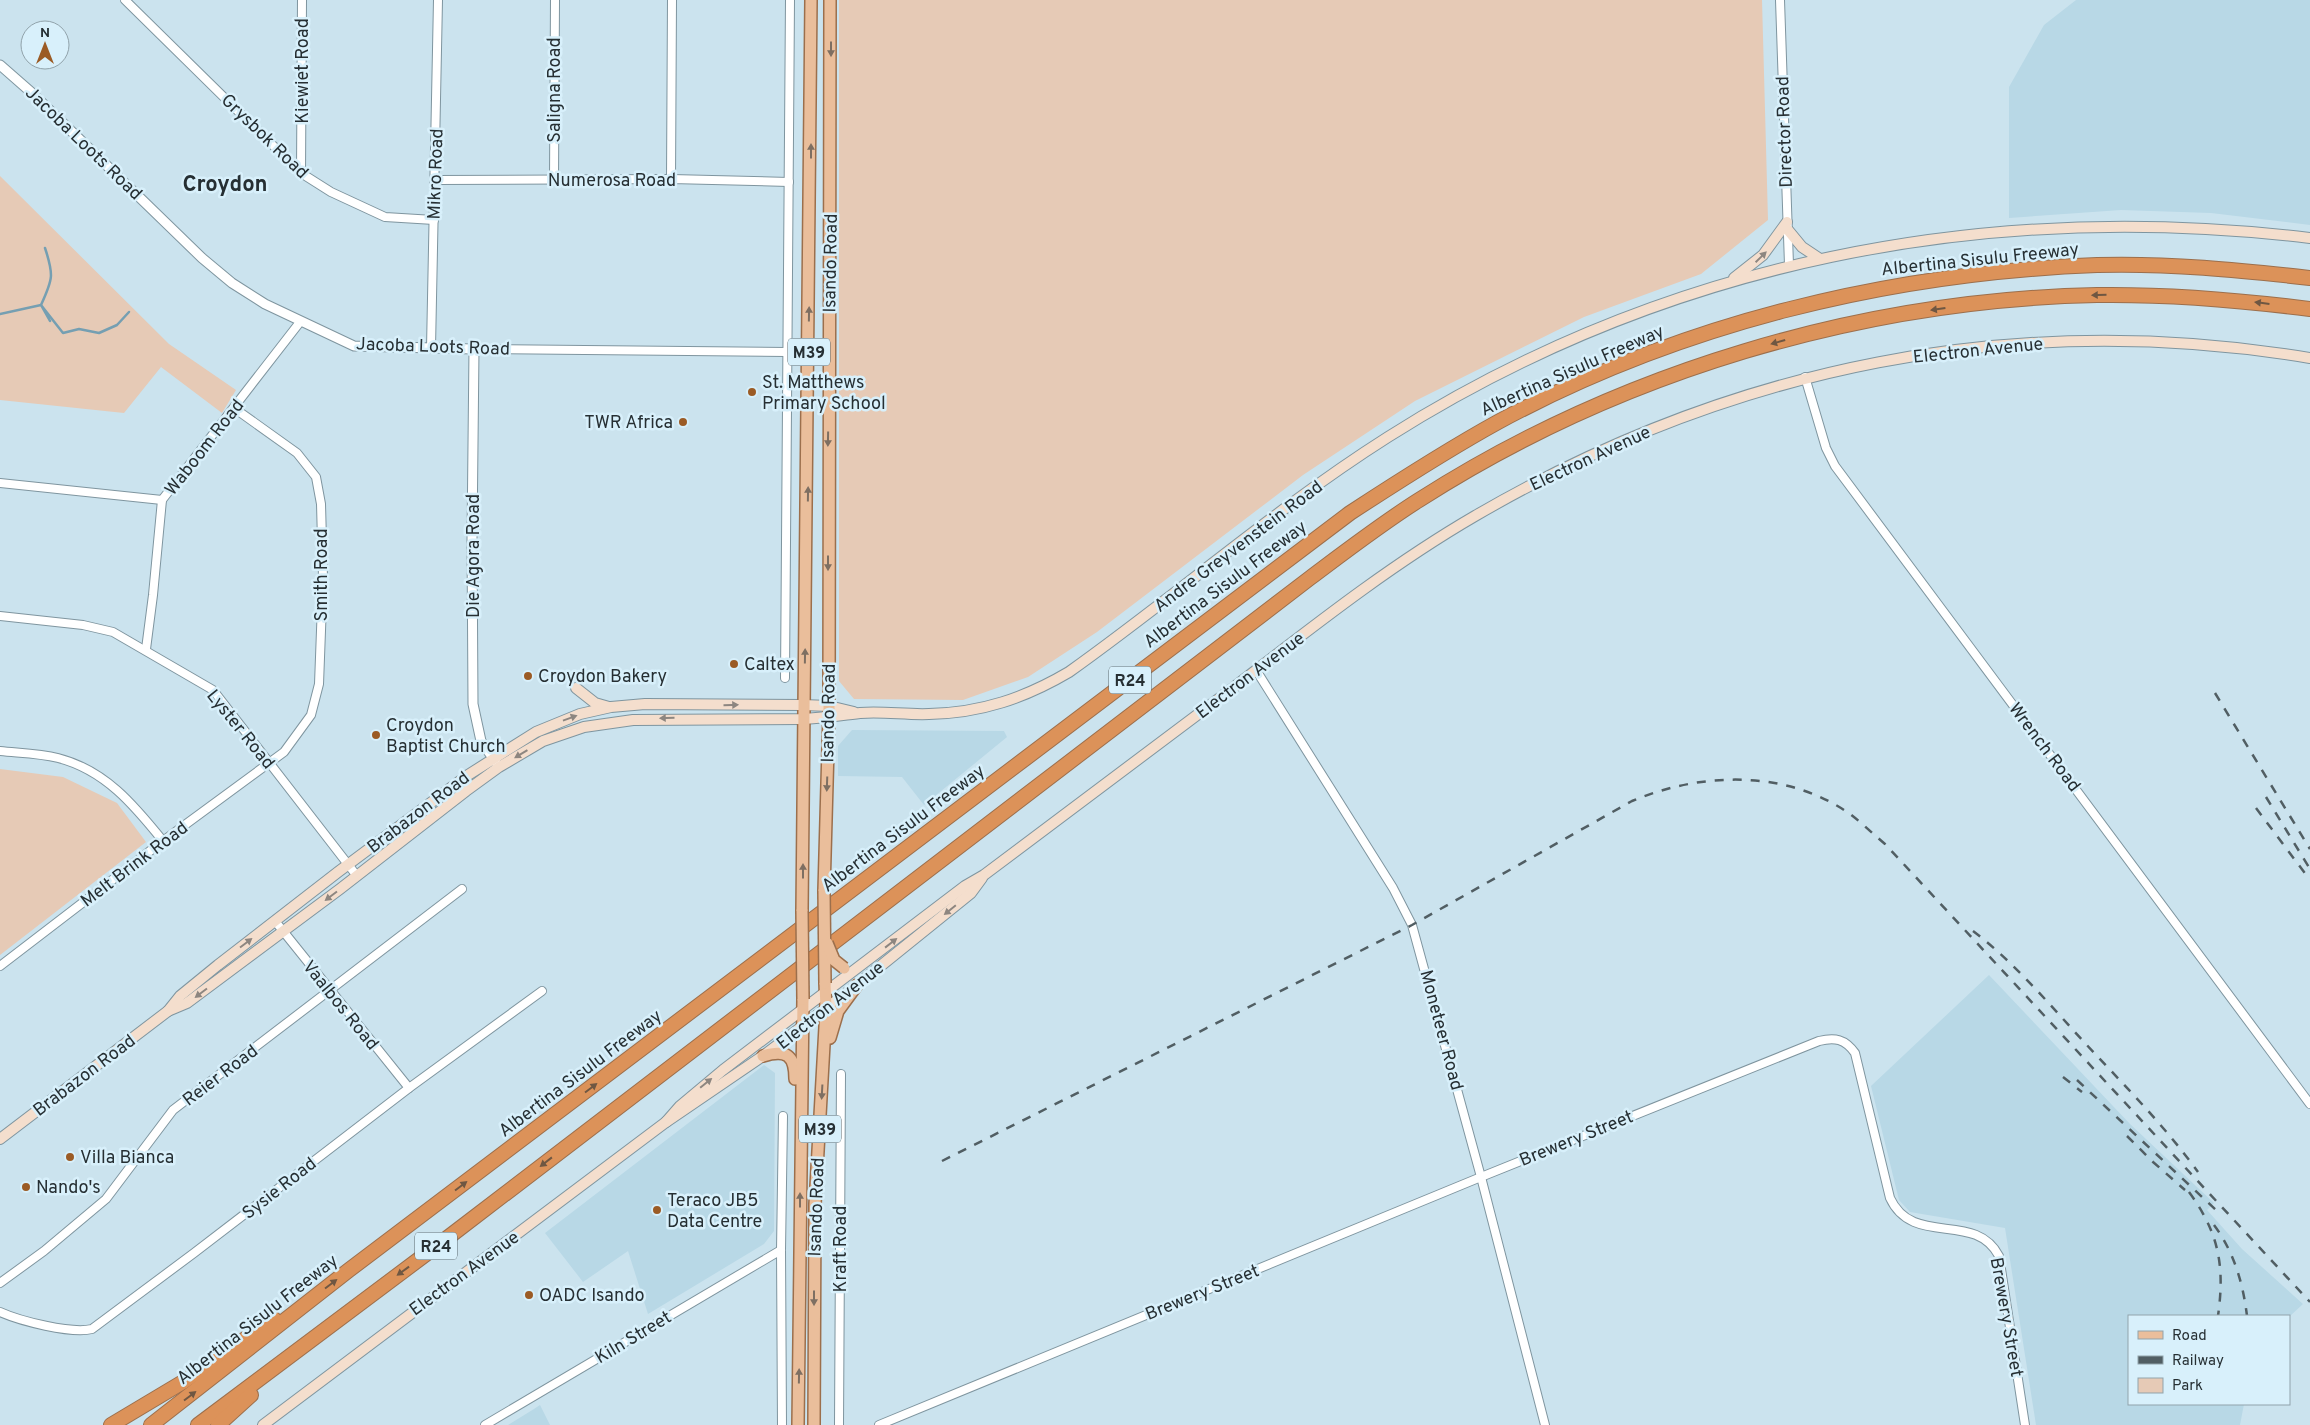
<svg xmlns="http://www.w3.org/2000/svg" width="2310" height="1425" font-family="Overpass,sans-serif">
<rect width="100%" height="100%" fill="#cbe3ee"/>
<g fill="#b8d8e6">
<polygon points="2076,0 2310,0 2310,225 2211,213 2121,210 2009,218 2009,87 2044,25"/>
<polygon points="852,730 1004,731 1007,737 924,805 902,777 838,776 838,746"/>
<polygon points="1989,975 2130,1124 2214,1203 2207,1210 2242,1249 2303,1304 2289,1317 2129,1316 2129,1404 2244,1404 2240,1425 2036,1425 2005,1228 1910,1212 1899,1200 1871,1086"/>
<polygon points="764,1065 775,1073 774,1231 764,1244 648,1314 628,1251 583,1282 545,1233"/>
<polygon points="540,1405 550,1425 508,1425 534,1409"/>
</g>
<g fill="#e6cab6">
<polygon points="839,0 1762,0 1768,220 1701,274 1584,317 1415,401 1303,475 1097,632 1028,677 963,700 854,699 839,681"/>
<polygon points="0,176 169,344 236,390 222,413 161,367 124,413 0,400"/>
<polygon points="0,769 63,777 117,803 146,842 0,955"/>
</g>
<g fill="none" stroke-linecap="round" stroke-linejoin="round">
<g stroke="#759fb2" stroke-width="2.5">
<path d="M0 314 41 305C53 279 54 275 45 248"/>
<polyline points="50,321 41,305 63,333 79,329 99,333 117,325 129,312"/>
</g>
<defs>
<g id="minor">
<polyline points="125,0 301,173 331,192 385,217 434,220"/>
<polyline points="1780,0 1789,265"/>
<polyline points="301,173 302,0"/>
<polyline points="671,179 672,0"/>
<polyline points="436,180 671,179 789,182"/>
<polyline points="554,180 555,0"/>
<polyline points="431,348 438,0"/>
<polyline points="474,349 787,352"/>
<polyline points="1805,377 1826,448 1835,466 2310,1104"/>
<polyline points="0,483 162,500"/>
<polyline points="0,616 83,625 113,632 213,690 357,876"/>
<polyline points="146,649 153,595 162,500 300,322"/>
<polyline points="1256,670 1393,888 1412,925 1481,1177 1545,1425"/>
<polyline points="785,678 790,0"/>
<path d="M0 751C19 753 39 753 58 758 105 770 134 805 163 841"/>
<polyline points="275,921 409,1088"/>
<polyline points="0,966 163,841 284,752 311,715 319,684 323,577 321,504 316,477 297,453 234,408"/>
<polyline points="0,1283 44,1251 106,1199 173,1110 462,889"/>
<path d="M0 1312C20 1321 71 1334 92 1329L194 1253 409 1088 542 991"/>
<polyline points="485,1425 781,1250"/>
<polyline points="782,1425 781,1250 783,1116"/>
<polyline points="839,1425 841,1074"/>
<path d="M879 1425 1481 1177 1819 1041C1835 1037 1845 1039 1855 1053L1890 1198C1913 1248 1975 1210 1999 1256L2025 1425"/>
</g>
<polyline id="tertiary" points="0,65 32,93 202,258 232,283 265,304 354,346 474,349 472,539 473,704 481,741 497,764"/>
<g id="secondary">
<polyline points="1788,230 1802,247 1820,259"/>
<polyline points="1734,278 1763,255 1787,222"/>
<polyline points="576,688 595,703 609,707"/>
<path d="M168 1011 187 1003 340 889 466 791 499 767 543 741 584 727 633 720 803 719C822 718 841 715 860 713 883 711 906 715 929 714 981 713 1025 698 1069 672 1176 596 1276 508 1388 437 1666 261 1985 199 2310 238"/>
<path d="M666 1122 680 1106 723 1070 965 886 984 875C1067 813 1150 751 1233 688 1311 628 1389 566 1475 516 1733 366 2014 309 2310 358"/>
<polyline points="0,1139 168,1011 180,996 218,965 338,872 468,775 536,732 580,714 611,707 645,704 803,705 829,706 854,712"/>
<polyline points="263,1425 666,1122 763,1056 857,985 971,893 982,878"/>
</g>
<g id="primary">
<polyline points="824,891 829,712 830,0"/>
<polyline points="802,911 811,0"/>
<polyline points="830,1038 838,1011 857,985"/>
<path d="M763 1056C786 1049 795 1055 795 1079"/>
<polyline points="798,1425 803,999"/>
<polyline points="814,1425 815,1204 826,1009 825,983"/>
</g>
<g id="motorway">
<polyline points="111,1425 183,1382 274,1319"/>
<path d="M151 1425 349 1270 1350 513C1399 481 1447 450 1498 422 1682 323 1889 273 2097 265 2168 263 2239 270 2310 278"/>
<path d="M198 1425 446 1239 1310 578C1346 551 1381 524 1419 500 1619 372 1860 300 2097 295 2168 294 2239 300 2310 309"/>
<polyline points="218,1425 251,1395"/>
</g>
</defs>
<use href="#minor" stroke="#7f959f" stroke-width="10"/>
<use href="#tertiary" stroke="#7f959f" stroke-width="11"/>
<use href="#secondary" stroke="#7f959f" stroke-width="12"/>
<use href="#primary" stroke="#9c6f4c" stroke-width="14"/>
<use href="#motorway" stroke="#9c6f4c" stroke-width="16"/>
<use href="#minor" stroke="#fff" stroke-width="8"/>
<use href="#tertiary" stroke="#fff" stroke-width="9"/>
<use href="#secondary" stroke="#f4decd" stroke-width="10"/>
<use href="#primary" stroke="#eabe9b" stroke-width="11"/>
<use href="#motorway" stroke="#dc9259" stroke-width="14"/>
<g stroke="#515e63" stroke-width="2.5" stroke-dasharray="9 9" stroke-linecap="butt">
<polyline points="2215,693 2310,849"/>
<polyline points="2266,797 2310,869"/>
<polyline points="2256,808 2310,880"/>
<path d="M1973 931C2015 963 2049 1004 2084 1042 2123 1084 2164 1125 2198 1172"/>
<polyline points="2063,1077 2082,1092"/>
<polyline points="2077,1080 2216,1210"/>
<polyline points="2127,1136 2153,1162 2185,1190"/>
<path d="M942 1161 1412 925 1632 801C1701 772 1786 769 1850 814 1862 823 1873 834 1885 844L2310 1302"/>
<path d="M2189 1192C2219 1233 2225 1266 2218 1316"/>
<path d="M2214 1225C2234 1252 2243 1283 2247 1316"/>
</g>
<defs>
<g id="primary-bridge">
<polyline points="824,891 825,983"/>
<polyline points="802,911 803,999"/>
<polyline points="827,943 834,960 844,968"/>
</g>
</defs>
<use href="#primary-bridge" stroke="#9c6f4c" stroke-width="14" stroke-linecap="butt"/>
<use href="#primary-bridge" stroke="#eabe9b" stroke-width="11"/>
</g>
<defs><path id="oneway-solid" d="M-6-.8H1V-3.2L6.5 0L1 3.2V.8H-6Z" transform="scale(1.25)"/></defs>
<g fill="#7e6f62">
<use href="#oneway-solid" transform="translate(831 49) rotate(90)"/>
<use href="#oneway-solid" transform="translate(811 151) rotate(-90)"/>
<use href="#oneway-solid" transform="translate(809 314) rotate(-89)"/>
<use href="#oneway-solid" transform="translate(828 439) rotate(91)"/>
<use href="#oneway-solid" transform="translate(808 494) rotate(-89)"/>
<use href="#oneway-solid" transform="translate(828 563) rotate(90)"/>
<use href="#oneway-solid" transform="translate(805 656) rotate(-89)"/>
<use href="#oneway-solid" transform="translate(827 784) rotate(92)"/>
<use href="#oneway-solid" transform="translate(803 871) rotate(-90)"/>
<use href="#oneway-solid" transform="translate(822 1092) rotate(93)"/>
<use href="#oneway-solid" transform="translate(800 1200) rotate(-90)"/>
<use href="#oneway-solid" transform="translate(814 1298) rotate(90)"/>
<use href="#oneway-solid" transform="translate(799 1376) rotate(-89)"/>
</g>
<g fill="#8d8680">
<use href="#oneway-solid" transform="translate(1761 257) rotate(-44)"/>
<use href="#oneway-solid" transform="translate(731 705) rotate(-2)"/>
<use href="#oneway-solid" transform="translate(570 718) rotate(-20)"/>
<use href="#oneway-solid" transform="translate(667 718) rotate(179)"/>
<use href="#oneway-solid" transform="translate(521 754) rotate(149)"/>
<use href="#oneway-solid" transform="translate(331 896) rotate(143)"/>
<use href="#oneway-solid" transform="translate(950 910) rotate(141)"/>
<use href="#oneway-solid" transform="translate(246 943) rotate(-37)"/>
<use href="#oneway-solid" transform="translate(891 943) rotate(-38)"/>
<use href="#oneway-solid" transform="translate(201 993) rotate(143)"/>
<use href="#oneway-solid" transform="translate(706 1083) rotate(-39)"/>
</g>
<g fill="#6f5742">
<use href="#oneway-solid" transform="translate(2099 295) rotate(179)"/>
<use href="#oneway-solid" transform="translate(2262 303) rotate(-173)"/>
<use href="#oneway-solid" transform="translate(1938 309) rotate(172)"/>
<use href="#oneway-solid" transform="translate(1778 342) rotate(164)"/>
<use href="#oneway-solid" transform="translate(591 1088) rotate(-37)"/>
<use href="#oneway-solid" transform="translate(546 1162) rotate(142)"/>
<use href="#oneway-solid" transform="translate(461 1186) rotate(-37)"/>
<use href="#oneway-solid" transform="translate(403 1271) rotate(144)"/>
<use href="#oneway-solid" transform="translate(331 1284) rotate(-37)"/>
<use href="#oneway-solid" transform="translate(190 1396) rotate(-37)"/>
</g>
<g fill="#9b5b25" stroke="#d8f0fb" stroke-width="2">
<circle cx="752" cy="392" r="5"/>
<circle cx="683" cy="422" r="5"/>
<circle cx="734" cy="664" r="5"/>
<circle cx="528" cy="676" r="5"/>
<circle cx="376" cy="735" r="5"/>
<circle cx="70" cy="1157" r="5"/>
<circle cx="26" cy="1187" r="5"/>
<circle cx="657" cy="1210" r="5"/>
<circle cx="529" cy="1295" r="5"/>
</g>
<g text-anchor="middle" stroke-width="5" stroke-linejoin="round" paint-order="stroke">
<g fill="#d8f0fb" stroke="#5b696f" stroke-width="1">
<rect x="788" y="338.5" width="42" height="27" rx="4"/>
<rect x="1109" y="666.5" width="42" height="27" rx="4"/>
<rect x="799" y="1115.5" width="42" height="27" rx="4"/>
<rect x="415" y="1232.5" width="42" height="27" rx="4"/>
</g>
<g font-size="16" font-weight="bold" fill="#262f33">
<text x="809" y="358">M39</text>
<text x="1130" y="686">R24</text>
<text x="820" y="1135">M39</text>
<text x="436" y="1252">R24</text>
</g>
<g font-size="18" fill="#262f33" stroke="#d8f0fb">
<text transform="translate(302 71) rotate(-90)" y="6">Kiewiet Road</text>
<text transform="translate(554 90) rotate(-90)" y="6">Saligna Road</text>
<text transform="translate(1784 132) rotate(-92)" y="6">Director Road</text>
<text transform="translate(265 136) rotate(44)" y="6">Grysbok Road</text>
<text transform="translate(84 143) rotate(44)" y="6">Jacoba Loots Road</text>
<text transform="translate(435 174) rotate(-88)" y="6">Mikro Road</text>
<text x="612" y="186">Numerosa Road</text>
<text transform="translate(1980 259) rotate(-6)" y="6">Albertina Sisulu Freeway</text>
<text transform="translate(830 263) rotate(-89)" y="6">Isando Road</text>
<text transform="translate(433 346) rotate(2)" y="6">Jacoba Loots Road</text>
<text transform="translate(1978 350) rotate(-6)" y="6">Electron Avenue</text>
<text transform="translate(1572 370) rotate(-24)" y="6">Albertina Sisulu Freeway</text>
<text transform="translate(204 447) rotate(-52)" y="6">Waboom Road</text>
<text transform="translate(1590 458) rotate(-25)" y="6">Electron Avenue</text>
<text transform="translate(1238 546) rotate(-37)" y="6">Andre Greyvenstein Road</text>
<text transform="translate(473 556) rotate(-90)" y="6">Die Agora Road</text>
<text transform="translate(321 575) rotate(-90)" y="6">Smith Road</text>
<text transform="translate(1225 584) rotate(-37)" y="6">Albertina Sisulu Freeway</text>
<text transform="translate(1250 675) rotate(-37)" y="6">Electron Avenue</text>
<text transform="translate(828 713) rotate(-89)" y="6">Isando Road</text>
<text transform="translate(241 729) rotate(51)" y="6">Lyster Road</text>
<text transform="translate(2045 747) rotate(53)" y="6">Wrench Road</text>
<text transform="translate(418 812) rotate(-37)" y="6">Brabazon Road</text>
<text transform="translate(903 828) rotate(-37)" y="6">Albertina Sisulu Freeway</text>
<text transform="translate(134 864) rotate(-37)" y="6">Melt Brink Road</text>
<text transform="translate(341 1005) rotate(51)" y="6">Vaalbos Road</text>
<text transform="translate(830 1005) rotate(-38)" y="6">Electron Avenue</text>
<text transform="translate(1442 1030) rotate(75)" y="6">Moneteer Road</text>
<text transform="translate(580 1073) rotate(-37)" y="6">Albertina Sisulu Freeway</text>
<text transform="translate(84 1075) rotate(-37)" y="6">Brabazon Road</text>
<text transform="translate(220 1075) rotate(-37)" y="6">Reier Road</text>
<text transform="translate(1576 1138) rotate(-22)" y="6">Brewery Street</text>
<text transform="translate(279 1188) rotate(-38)" y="6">Sysie Road</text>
<text transform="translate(816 1207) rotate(-88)" y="6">Isando Road</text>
<text transform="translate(840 1249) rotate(-90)" y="6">Kraft Road</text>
<text transform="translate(464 1273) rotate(-36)" y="6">Electron Avenue</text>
<text transform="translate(1202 1292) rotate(-22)" y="6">Brewery Street</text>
<text transform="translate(2007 1317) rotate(80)" y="6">Brewery Street</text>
<text transform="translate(257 1319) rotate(-38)" y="6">Albertina Sisulu Freeway</text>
<text transform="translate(633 1337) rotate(-31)" y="6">Kiln Street</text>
</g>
<g font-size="18" fill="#262f33" stroke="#d8f0fb" text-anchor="start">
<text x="762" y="388">St. Matthews<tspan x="762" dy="21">Primary School</tspan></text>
<text x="673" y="428" text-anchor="end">TWR Africa</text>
<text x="744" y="670">Caltex</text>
<text x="538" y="682">Croydon Bakery</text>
<text x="386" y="731">Croydon<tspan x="386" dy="21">Baptist Church</tspan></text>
<text x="80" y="1163">Villa Bianca</text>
<text x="36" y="1193">Nando's</text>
<text x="667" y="1206">Teraco JB5<tspan x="667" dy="21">Data Centre</tspan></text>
<text x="539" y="1301">OADC Isando</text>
</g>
<g font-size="22" font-weight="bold" fill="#262f33" stroke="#d8f0fb">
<text x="225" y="191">Croydon</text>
</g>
</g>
<rect x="2128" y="1315" width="162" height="90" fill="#d8f0fb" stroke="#91a3ab"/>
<rect x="2138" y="1331" width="25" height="8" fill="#eabe9b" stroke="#91a3ab"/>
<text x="2172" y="1340" font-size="15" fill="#262f33">Road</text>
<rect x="2138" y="1356" width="25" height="8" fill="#515e63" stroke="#91a3ab"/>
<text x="2172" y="1365" font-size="15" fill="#262f33">Railway</text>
<rect x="2138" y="1378" width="25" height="15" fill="#e6cab6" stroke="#91a3ab"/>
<text x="2172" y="1390" font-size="15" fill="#262f33">Park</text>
<g transform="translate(45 45)"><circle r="24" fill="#d8f0fb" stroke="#91a3ab"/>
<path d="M0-4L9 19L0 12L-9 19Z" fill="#9b5b25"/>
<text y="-8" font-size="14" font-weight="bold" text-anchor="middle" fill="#262f33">N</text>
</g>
</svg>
